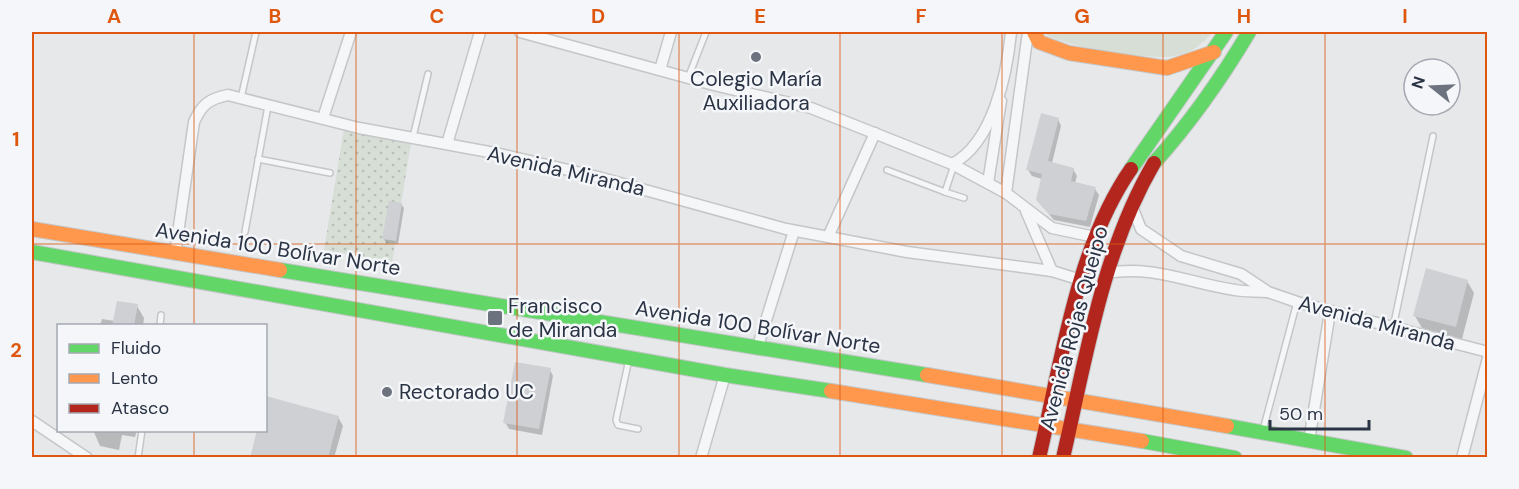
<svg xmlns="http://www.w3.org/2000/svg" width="1519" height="489" font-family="'DM Sans',sans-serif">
<defs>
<pattern id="park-dots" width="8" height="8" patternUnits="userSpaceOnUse" patternTransform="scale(1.5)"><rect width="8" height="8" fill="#d6ded6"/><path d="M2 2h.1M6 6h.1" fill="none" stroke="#b8bfb9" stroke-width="1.8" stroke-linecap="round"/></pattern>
</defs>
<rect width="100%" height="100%" fill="#e6e8ea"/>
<path fill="#d6ded6" d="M1042 32H1213C1202 44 1192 53 1175 56 1154 61 1058 46 1042 32Z"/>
<polygon fill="url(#park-dots)" points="344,129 411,142 392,262 324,250"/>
<g fill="#0003">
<polygon points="1058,119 1061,126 1052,163 1073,169 1077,176 1075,183 1095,189 1099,195 1090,227 1054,220 1037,200 1042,179 1032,176 1028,170"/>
<polygon points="401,204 404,208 398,244 386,243 384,239"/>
<polygon points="1467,281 1474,293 1462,339 1422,328 1415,316"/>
<polygon points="137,306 144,318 143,326 100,326 102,319 115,321"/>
<polygon points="550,370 553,376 542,435 509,429 505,422"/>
<polygon points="268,398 338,417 343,426 334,458 252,458 266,430"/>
<polygon points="93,430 137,430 135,437 122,435 119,450 100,446"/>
</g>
<g fill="#ced0d3">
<polygon points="1041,113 1059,118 1048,161 1074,168 1071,181 1096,187 1086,221 1049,214 1036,200 1042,174 1026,170"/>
<polygon points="389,201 402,203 396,241 382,239"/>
<polygon points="1426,268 1468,280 1456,327 1413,316"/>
<polygon points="117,301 138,304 134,326 112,326"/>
<polygon points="515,362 551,368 539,429 503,423"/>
<polygon points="266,396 339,416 328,458 250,458 257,430 266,430"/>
</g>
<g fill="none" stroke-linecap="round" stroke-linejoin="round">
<defs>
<g id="lane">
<polyline points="688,78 706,32"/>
<polyline points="241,98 256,32"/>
<polyline points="413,137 428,74"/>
<polyline points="258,159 330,173"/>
<polyline points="887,170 945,192 954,165"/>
<polyline points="945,192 964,198"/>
<polyline points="245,232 268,106"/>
<polyline points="160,326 161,315"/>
<polyline points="1393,328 1433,136"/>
<polyline points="629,359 616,420 618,425 638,429"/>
<polyline points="1263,430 1297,302"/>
<polyline points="138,458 142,430"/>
</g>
<g id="street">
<polyline points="520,32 714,85 811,108 952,164 1006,193 1052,228 1095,237"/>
<polyline points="660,70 671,32"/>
<polyline points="323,118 351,32"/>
<polyline points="447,144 480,32"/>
<path d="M952 164C993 143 1007 74 1011 32"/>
<polyline points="988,183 1001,101"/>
<polyline points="1006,193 1028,32"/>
<polyline points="1131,204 1141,229 1181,256 1241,274 1268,292 1297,302 1488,352"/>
<polyline points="1026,211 1052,271"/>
<polyline points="828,237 875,133"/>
<path d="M175 254 194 122C202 104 209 99 228 95L359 128 500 154 598 177 786 229 907 252 1052 271 1081 280"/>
<path d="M1106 273C1155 265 1188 283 1235 290 1245 292 1257 291 1267 292"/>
<polyline points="757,349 794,231"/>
<polyline points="32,421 87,458"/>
<polyline points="1309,441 1330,312"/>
<polyline points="701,458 725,375"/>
<polyline points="1462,458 1488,358"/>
</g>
<g id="fast">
<path d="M1154 163C1191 122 1221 79 1249 32"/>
<polyline points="1131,169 1226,32"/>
<polyline points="32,252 725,375 831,391"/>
<polyline points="280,270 927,375"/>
<polyline points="1227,426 1406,458"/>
<polyline points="1142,441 1235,458"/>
</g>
<g id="slow">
<polyline points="1034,32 1039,42 1069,53 1167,68 1214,52"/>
<polyline points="32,229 280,270"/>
<polyline points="927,375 1227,426"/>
<polyline points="831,391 1142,441"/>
</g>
<g id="jam">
<path d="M1039 458C1061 364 1076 248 1131 169"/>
<path d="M1063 458C1086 358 1102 252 1154 163"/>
</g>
</defs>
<use href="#lane" stroke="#c4c6c8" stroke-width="8"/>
<use href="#street" stroke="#c4c6c8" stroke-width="13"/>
<use href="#fast" stroke="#c4c6c8" stroke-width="16"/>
<use href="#slow" stroke="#c4c6c8" stroke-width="16"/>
<use href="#jam" stroke="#c4c6c8" stroke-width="16"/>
<use href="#lane" stroke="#f5f6f7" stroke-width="5"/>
<use href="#street" stroke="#f5f6f7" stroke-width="10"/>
<use href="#fast" stroke="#63d668" stroke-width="14"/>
<use href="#slow" stroke="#ff974d" stroke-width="14"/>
<use href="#jam" stroke="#b3261e" stroke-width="14"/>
</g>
<path fill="none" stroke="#df570f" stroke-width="1.5" stroke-opacity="0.55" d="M194 32V326M356 32V458M517 32V458M679 32V458M840 32V458M1002 32V458M1163 32V458M1325 32V458M32 244H1488M194 430V458"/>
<g fill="#6c737f" stroke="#f4f6f9" stroke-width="2">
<circle cx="756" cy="57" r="6"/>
<rect x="487" y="310" width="16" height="16" rx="3"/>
<circle cx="387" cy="392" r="6"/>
</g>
<g text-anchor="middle" stroke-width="5" stroke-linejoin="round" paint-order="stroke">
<g font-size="21" fill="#2b3445" stroke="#f4f6f9" text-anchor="start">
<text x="756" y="86" text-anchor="middle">Colegio María<tspan x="756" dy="24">Auxiliadora</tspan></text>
<text x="508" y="313">Francisco<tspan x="508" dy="24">de Miranda</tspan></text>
<text x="399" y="399">Rectorado UC</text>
</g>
<g font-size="21" fill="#2b3445" stroke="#f4f6f9">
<text transform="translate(566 171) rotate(13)" y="7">Avenida Miranda</text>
<text transform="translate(278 249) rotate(9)" y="7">Avenida 100 Bolívar Norte</text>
<text transform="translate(1377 323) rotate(15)" y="7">Avenida Miranda</text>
<text transform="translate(758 327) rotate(9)" y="7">Avenida 100 Bolívar Norte</text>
<text transform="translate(1074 328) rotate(-75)" y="7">Avenida Rojas Queipo</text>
</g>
</g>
<rect width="1519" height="489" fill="none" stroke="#f4f6f9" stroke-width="66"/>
<rect x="57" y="324" width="210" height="108" fill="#f4f6f9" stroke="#a4a8b1" stroke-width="1.5"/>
<rect x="69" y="344" width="30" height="9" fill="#63d668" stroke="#a4a8b1" stroke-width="1.5"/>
<text x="111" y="354" font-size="18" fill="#2b3445">Fluido</text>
<rect x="69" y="374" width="30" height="9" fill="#ff974d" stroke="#a4a8b1" stroke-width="1.5"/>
<text x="111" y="384" font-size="18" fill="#2b3445">Lento</text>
<rect x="69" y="404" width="30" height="9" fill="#b3261e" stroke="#a4a8b1" stroke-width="1.5"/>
<text x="111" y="414" font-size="18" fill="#2b3445">Atasco</text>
<g transform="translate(1432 87) rotate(288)"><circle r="28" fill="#f4f6f9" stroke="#a4a8b1" stroke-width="1.5"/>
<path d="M0-4.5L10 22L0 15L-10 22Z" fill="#6c737f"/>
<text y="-9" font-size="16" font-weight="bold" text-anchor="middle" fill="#2b3445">N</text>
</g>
<path d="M1270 420v9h99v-9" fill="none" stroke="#2b3445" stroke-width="3"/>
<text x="1279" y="420" font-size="18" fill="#2b3445" stroke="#f4f6f9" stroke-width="4.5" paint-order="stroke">50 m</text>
<rect x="33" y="33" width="1453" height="423" fill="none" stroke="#df570f" stroke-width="2"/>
<g font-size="20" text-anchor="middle" font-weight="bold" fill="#df570f">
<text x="114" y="23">A</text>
<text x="275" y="23">B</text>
<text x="437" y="23">C</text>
<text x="598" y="23">D</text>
<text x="760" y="23">E</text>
<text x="921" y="23">F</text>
<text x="1082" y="23">G</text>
<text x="1244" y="23">H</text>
<text x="1405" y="23">I</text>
<text x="16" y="146">1</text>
<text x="16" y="357">2</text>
</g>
</svg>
